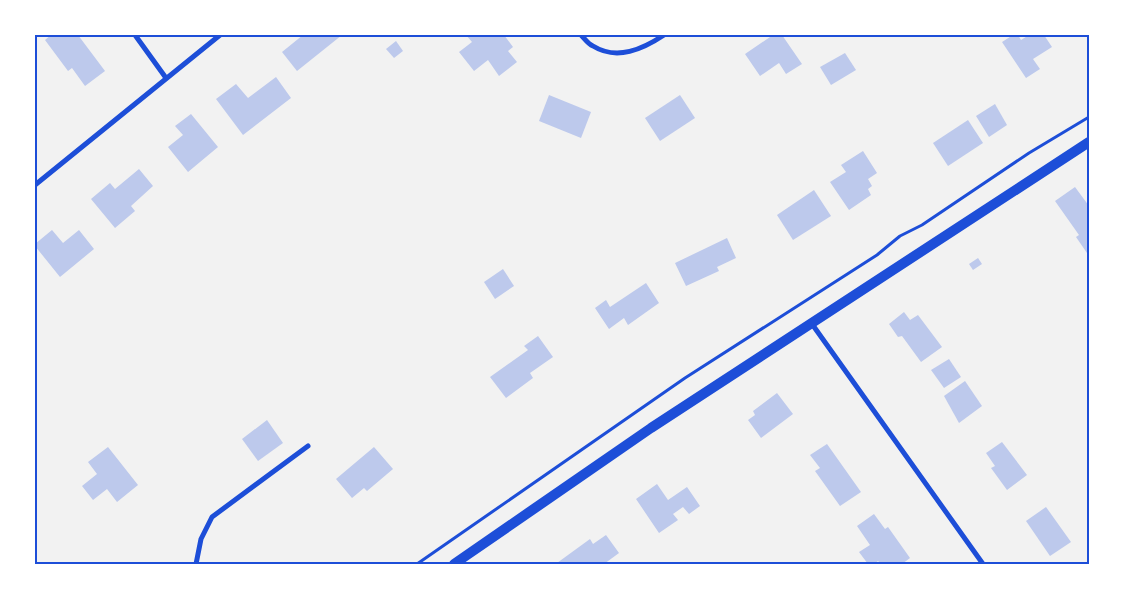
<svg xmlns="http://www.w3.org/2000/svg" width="1124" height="599" font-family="'Zilla Slab',serif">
<rect width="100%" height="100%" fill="#f2f2f2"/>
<g fill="#bdc9ec">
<polygon points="51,35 78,35 105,71 85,86 72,68 68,71 45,40"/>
<polygon points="303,35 342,35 297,71 282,52"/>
<polygon points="466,35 504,35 513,47 508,51 517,62 499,76 488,60 474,71 459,52 472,42"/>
<polygon points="773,35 782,35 802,64 786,74 779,63 760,76 745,54"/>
<polygon points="1013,35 1018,35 1021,40 1029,35 1044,35 1052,47 1033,59 1040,69 1026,78 1002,42"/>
<polygon points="396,41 403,51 394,58 386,49"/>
<polygon points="845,53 856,70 831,85 820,67"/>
<polygon points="276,77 291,98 243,135 216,99 236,84 248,98"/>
<polygon points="549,95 591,112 581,138 539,121"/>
<polygon points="680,95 695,118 660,141 645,118"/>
<polygon points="995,104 1007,125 989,137 976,116"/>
<polygon points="191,114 218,147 188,172 168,147 183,135 175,126"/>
<polygon points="968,120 983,143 948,166 933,143"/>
<polygon points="863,151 877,173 868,179 872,186 868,189 871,195 849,210 830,182 846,172 841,165"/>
<polygon points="139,169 153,186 131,206 135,211 115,228 91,199 110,183 115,189"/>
<polygon points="1075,187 1089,206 1089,251 1087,253 1076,237 1079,235 1055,201"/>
<polygon points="814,190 831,216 793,240 777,215"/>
<polygon points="52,230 63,243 79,230 94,249 60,277 35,246 35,244"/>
<polygon points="727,238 736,258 717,267 719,271 686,286 675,263"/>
<polygon points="978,258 982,264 973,270 969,264"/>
<polygon points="503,269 514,286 495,299 484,282"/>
<polygon points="646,283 659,303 628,325 624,318 609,329 595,308 606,300 610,307"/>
<polygon points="904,312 910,320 918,315 942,347 921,362 902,336 898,337 889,324"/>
<polygon points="538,336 553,357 530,373 533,378 506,398 490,377 528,350 524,346"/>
<polygon points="949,359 961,377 944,388 931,370"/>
<polygon points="965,381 982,406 959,423 944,396"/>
<polygon points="777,393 793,414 761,438 748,420 755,415 753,411"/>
<polygon points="267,420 283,443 258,461 242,439"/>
<polygon points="1002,442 1027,475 1007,490 991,468 995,466 986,453"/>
<polygon points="827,444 861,492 840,506 815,471 820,468 810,455"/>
<polygon points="108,447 138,485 117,502 107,489 93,500 82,486 97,474 88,462"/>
<polygon points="374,447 393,469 367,491 364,488 352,498 336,479"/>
<polygon points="657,484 668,500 687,487 700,506 689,514 683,507 673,514 678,520 659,533 636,499"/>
<polygon points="1046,507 1071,542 1050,556 1026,521"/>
<polygon points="874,514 885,529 888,527 910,558 902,564 881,564 878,561 874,564 868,564 859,552 870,545 857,526"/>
<polygon points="606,535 619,553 604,564 558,564 557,563 590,539 593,544"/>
</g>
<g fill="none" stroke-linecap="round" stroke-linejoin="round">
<polyline stroke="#1d4ed8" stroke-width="3" points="417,564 685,378 877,255 900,236 922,225 1029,153 1089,117"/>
<g stroke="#1d4ed8" stroke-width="5">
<polyline points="135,35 166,78"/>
<path d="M581 35C585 39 588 44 593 46 617 61 643 49 664 35"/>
<polyline points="35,185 220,35"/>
<polyline points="812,324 983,564"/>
<polyline points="196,564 201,539 212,517 308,446"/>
</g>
<polyline stroke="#1d4ed8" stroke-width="10" points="454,564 651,428 1089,142"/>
</g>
<rect width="1124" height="599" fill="none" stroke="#ffffff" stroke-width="72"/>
<rect x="36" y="36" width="1052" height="527" fill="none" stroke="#1d4ed8" stroke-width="2"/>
</svg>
